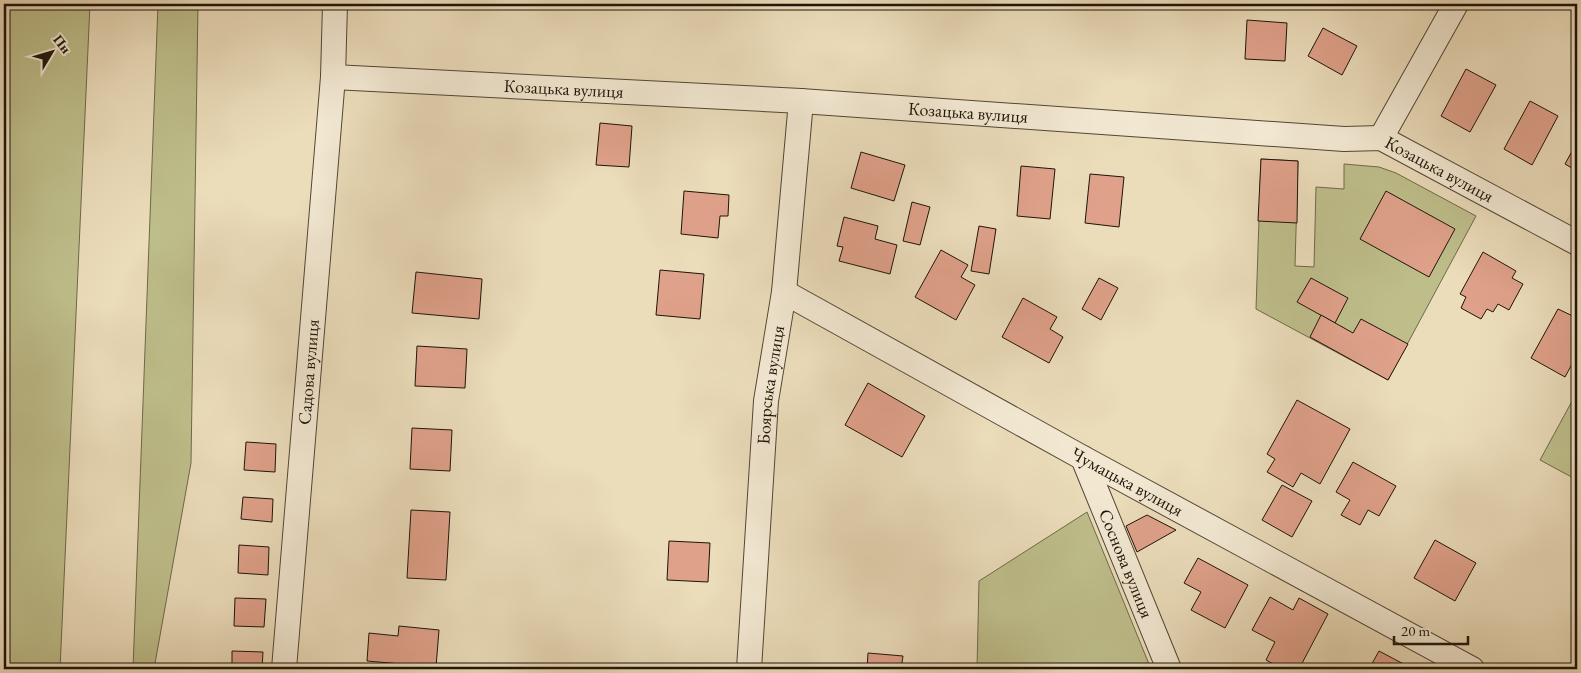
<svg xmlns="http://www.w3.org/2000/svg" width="1581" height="673" font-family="'EB Garamond',serif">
<rect width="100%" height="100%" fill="#ebdcba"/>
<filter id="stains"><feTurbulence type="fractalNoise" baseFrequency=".004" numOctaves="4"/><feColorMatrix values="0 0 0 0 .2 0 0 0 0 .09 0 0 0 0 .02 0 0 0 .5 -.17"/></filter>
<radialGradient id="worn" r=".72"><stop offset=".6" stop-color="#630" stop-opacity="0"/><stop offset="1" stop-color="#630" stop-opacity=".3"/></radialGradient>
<g fill="#bebe8b" stroke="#6e694a">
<polygon points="4,4 90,4 60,669 4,669"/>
<polygon points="158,4 198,4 191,463 154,669 133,669"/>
<polygon points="1261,159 1298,161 1295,266 1314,267 1316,187 1344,189 1344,164 1379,167 1396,173 1476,216 1388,380 1256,309"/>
<polygon points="1577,392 1577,480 1540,460"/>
<polygon points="1087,512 1151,669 977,669 979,581"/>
</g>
<g fill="#dfa18a" stroke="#1e1409">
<polygon points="1247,20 1287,23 1285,61 1245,59"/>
<polygon points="1323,28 1357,46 1342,75 1308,56"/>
<polygon points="1466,69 1496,85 1470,132 1441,116"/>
<polygon points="1530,101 1558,116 1532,165 1504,149"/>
<polygon points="600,123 632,126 629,167 596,165"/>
<polygon points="1577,142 1577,171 1565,164"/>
<polygon points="861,152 905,165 894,201 851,188"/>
<polygon points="1261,159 1298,161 1297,223 1258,221"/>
<polygon points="1021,166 1055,169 1050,219 1017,216"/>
<polygon points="1090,174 1124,177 1119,227 1085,223"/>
<polygon points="684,191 729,195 728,216 720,216 718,238 681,234"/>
<polygon points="1386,191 1455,229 1429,277 1360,239"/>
<polygon points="912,202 930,207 920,245 903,241"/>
<polygon points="844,217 878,226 875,239 897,245 890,274 839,261 843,247 837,246"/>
<polygon points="979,226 996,229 989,274 971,271"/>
<polygon points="941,250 968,265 961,277 975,285 956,320 915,297"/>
<polygon points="1483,252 1516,271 1512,278 1523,284 1509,310 1498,304 1493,312 1487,309 1481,319 1461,308 1466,297 1460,294"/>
<polygon points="660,270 704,274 700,319 656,315"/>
<polygon points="416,272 482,279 479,319 412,313"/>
<polygon points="1099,278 1118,288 1101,320 1082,309"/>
<polygon points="1311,278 1348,298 1335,323 1297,302"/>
<polygon points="1023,298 1057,317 1050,329 1063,337 1049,363 1002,337"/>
<polygon points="1558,309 1577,318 1577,355 1565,377 1531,358"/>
<polygon points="1321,315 1353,333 1361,319 1408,344 1388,380 1310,337"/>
<polygon points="417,346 467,349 465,388 415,386"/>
<polygon points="868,383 925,416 902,457 845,425"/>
<polygon points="1297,400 1350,429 1320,484 1301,473 1293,487 1267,472 1275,459 1267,454"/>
<polygon points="412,428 452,430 450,471 410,469"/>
<polygon points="246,442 276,444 275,472 244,470"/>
<polygon points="1353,462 1396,486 1379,516 1368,510 1360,525 1341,515 1350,500 1336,492"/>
<polygon points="1282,485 1312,501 1292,537 1262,520"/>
<polygon points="243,497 273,499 272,522 241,519"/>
<polygon points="411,510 450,512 446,580 407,578"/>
<polygon points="1147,515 1176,530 1137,552 1126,526"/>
<polygon points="1435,540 1476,563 1455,601 1414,578"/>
<polygon points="669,541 710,543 708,582 667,580"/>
<polygon points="239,545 269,547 268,575 238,573"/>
<polygon points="1198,558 1248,585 1225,628 1191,610 1201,592 1184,583"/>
<polygon points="1270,597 1293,610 1299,598 1328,614 1299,669 1282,669 1266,660 1275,642 1252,630"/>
<polygon points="235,598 266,599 264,627 234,626"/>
<polygon points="399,626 439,630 436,667 367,661 369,633 398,636"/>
<polygon points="232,651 263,652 262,669 232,669"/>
<polygon points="1379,651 1413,669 1369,669"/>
<polygon points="868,653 903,656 901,669 867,669"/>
</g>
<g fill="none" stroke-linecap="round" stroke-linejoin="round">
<defs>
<g id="minor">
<path id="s1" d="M333 77 801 101 1344 139 1381 138 1577 243"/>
<polyline points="1381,138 1456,4"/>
<path id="s2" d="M784 292 1083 458 1472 669"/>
<path id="s3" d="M1083 458 1169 669"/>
<path id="s4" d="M284 669 333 77 335 4"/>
<path id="s5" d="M749 669 766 401 784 292 801 101"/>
</g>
</defs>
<use href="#minor" stroke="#514635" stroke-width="26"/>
<use href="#minor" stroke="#f2e8d2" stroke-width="24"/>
</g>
<g text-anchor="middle" stroke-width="4.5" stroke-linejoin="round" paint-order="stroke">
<g font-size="18" fill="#1e1409" stroke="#f2e8d2">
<text dy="6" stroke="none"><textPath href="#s1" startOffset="231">Козацька вулиця</textPath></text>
<text dy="6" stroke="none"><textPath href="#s1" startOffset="636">Козацька вулиця</textPath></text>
<text dy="6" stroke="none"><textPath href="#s1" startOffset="1116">Козацька вулиця</textPath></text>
<text dy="6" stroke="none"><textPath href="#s4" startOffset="298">Садова вулиця</textPath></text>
<text dy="6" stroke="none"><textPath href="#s5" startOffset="285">Боярська вулиця</textPath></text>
<text dy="6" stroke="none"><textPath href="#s2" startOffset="392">Чумацька вулиця</textPath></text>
<text dy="6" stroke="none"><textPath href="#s3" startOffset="114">Соснова вулиця</textPath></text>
</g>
</g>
<rect width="1581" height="673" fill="none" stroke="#ebdcba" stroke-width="20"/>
<rect x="5" y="5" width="1571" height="663" fill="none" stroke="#1e1409" stroke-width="2.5"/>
<rect x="10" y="10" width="1561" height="653" fill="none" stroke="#1e1409"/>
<g transform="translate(52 52) rotate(52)" stroke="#f2e8d2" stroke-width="4" paint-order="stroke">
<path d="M0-4L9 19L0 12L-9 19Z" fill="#1e1409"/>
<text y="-8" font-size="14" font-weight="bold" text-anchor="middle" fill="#1e1409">Пн</text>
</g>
<path d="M1394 636v8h74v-8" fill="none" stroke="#1e1409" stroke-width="2.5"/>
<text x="1401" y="636" font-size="15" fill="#1e1409" stroke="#f2e8d2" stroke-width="4" paint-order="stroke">20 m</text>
<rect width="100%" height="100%" filter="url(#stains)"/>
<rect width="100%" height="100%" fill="url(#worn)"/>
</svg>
